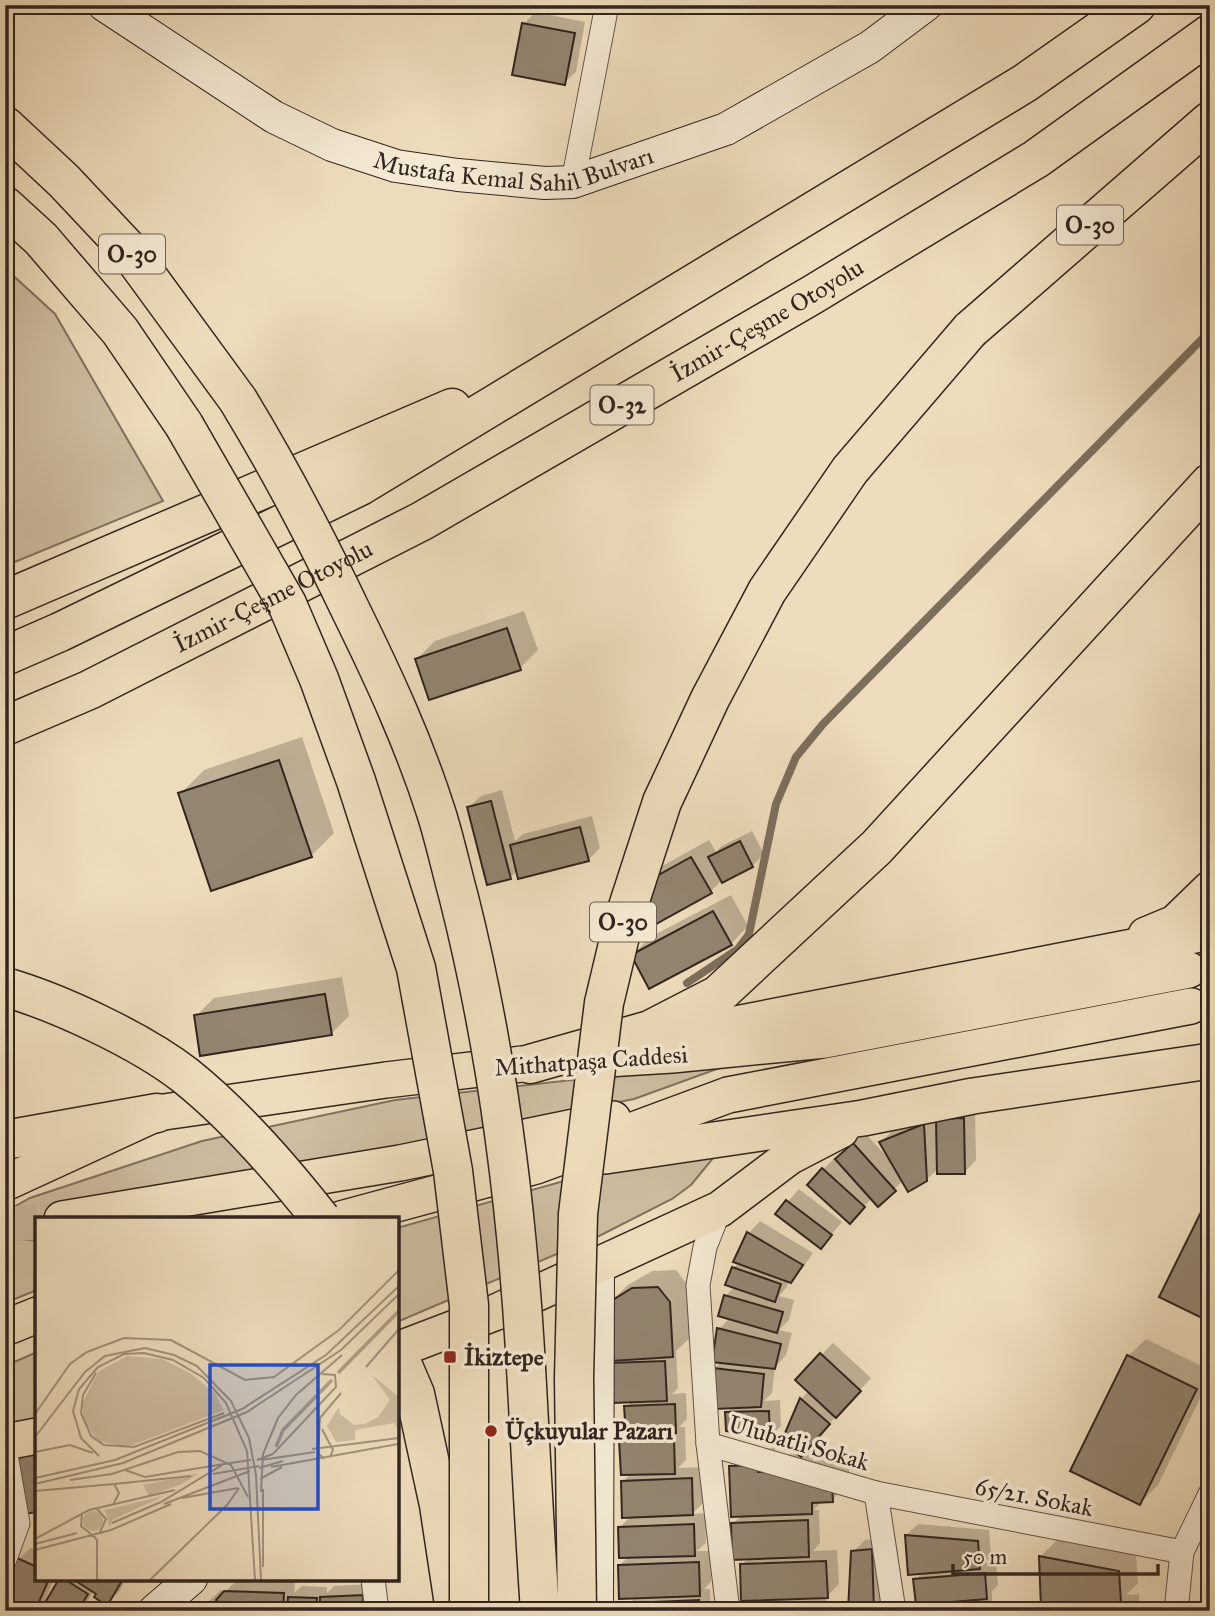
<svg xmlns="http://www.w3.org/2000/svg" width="1215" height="1616" font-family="'IM FELL Great Primer',serif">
<rect width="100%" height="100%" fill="#eeddbc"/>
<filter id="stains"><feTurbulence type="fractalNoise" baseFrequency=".00286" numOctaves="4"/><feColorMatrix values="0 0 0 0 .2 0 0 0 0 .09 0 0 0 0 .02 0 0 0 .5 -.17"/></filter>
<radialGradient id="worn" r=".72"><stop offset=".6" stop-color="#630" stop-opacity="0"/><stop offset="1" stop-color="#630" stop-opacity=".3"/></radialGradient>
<g fill="#cebea1" stroke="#807260" stroke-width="2">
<polygon points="5,268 55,314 163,501 5,566"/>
<polygon points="739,1061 634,1099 37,1219 37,1228 25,1240 37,1240 37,1290 5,1303 5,1212 30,1198 202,1141 395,1100"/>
<polygon points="718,1152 691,1185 672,1199 599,1236 397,1322 397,1228 628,1163"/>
<polygon points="37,1352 37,1418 5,1425 5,1366"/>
</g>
<g fill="#0003">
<polygon points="535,12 585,22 576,72 564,83 524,24"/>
<polygon points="524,611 538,650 520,668 417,659 435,641"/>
<polygon points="302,737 334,833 311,856 180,794 204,770"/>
<polygon points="502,790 515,841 523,834 592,816 600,848 588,860 518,870 510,878 469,807 481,796"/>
<polygon points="752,831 764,854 752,866 722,880 710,892 601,908 619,890 709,840 716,852 722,846"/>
<polygon points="731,895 748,926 731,944 633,955 650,937"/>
<polygon points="342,977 349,1016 331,1034 196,1016 214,998"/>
<polygon points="975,1107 976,1160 965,1172 939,1168 926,1180 903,1181 878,1204 872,1198 861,1210 809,1185 835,1157 837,1159 865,1133 888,1158 881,1142 892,1131 935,1114 936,1122 950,1108"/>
<polygon points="799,1189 842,1222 821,1246 778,1213"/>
<polygon points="760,1221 813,1253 802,1269 789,1280 786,1288 779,1296 794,1300 789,1320 779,1330 792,1333 786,1355 775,1367 772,1393 764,1401 780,1400 781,1426 769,1438 727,1413 733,1406 714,1369 722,1361 719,1329 730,1318 726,1296 735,1286 733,1268 739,1263 735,1261 749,1233"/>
<polygon points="676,1270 687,1284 690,1338 676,1351 678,1388 672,1394 686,1393 687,1419 679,1427 685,1427 686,1460 678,1468 703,1467 704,1502 692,1514 705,1513 706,1543 697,1551 710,1551 711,1582 704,1589 710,1589 711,1611 624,1611 636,1596 620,1565 629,1556 619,1528 631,1516 623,1482 631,1473 621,1441 627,1435 626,1407 632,1401 612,1364 617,1359 609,1303 628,1285 652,1271"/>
<polygon points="1146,1339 1210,1370 1210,1378 1158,1485 1140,1503 1128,1356"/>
<polygon points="833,1343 871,1378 802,1454 813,1453 813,1461 836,1460 837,1467 849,1467 850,1482 832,1500 823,1500 814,1510 819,1510 820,1543 813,1551 837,1550 839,1584 826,1597 827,1611 748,1611 748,1607 756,1598 742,1565 749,1557 733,1524 742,1515 731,1467 749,1449 775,1448 775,1455 800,1454 784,1440 801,1399 809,1391 797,1380"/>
<polygon points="918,1524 989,1530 991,1556 984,1563 996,1562 998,1585 992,1591 992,1611 922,1611 930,1602 915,1580 923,1572 906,1535"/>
<polygon points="883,1538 885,1611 850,1611 853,1552 865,1540"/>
<polygon points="1058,1539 1136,1554 1138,1583 1126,1595 1139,1594 1140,1611 1051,1611 1055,1606 1042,1607 1041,1556"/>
<polygon points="37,1542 37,1579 54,1579 42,1607 44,1608 61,1579 126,1579 119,1592 107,1603 94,1590 81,1611 42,1611 42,1608 39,1611 5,1611 19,1559 30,1548 33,1549"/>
<polygon points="237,1580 295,1582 294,1593 302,1586 327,1587 327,1593 334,1586 374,1584 376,1611 198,1611 221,1590 224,1593"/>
</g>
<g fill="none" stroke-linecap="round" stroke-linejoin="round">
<polyline stroke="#7c6e5d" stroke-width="8" points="687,983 738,949 749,934 776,804 796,757 823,724 1210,331"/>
</g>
<g fill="#938571" stroke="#31251f" stroke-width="2">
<polygon points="522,23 575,33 565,85 512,75"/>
<polygon points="507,628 521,670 429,700 415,659"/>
<polygon points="279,760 312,857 211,891 178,793"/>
<polygon points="491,801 511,879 487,885 467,807"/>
<polygon points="580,827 589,861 518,879 510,845"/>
<polygon points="740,841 753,867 722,883 708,857"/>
<polygon points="691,857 712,893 620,944 599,908"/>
<polygon points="713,911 732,945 649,989 631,955"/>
<polygon points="325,994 332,1035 200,1056 194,1015"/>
<polygon points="964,1118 965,1174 937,1174 936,1119"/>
<polygon points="924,1124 927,1181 908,1192 879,1142"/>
<polygon points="853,1143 896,1191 878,1207 835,1159"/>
<polygon points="822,1168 865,1207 850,1224 807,1185"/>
<polygon points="1210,1194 1210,1322 1159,1297"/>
<polygon points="786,1200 832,1235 821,1249 775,1214"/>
<polygon points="747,1232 803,1265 791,1283 733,1262"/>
<polygon points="732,1267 781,1284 775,1302 725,1285"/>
<polygon points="658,1287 670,1302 673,1357 611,1361 608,1303 632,1288"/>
<polygon points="724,1295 783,1312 777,1333 718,1316"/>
<polygon points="717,1328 781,1344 775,1369 712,1362"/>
<polygon points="820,1353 861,1391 836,1418 795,1380"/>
<polygon points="1127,1355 1197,1389 1140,1505 1070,1471"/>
<polygon points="665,1361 667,1401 612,1403 610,1363"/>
<polygon points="713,1368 764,1374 761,1407 714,1409"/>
<polygon points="800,1398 830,1424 801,1457 782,1440"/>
<polygon points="675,1404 676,1433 626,1434 624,1406"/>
<polygon points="769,1411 770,1440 726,1431 725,1412"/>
<polygon points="674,1438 675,1474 621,1475 619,1440"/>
<polygon points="37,1452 37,1512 24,1514 13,1457"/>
<polygon points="758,1465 758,1472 796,1470 832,1484 833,1502 812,1503 812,1514 731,1517 729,1466"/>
<polygon points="692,1478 693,1515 622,1518 621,1481"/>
<polygon points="808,1520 809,1557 732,1560 731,1523"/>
<polygon points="694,1524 695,1556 619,1558 618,1527"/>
<polygon points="905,1535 978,1541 980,1569 908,1575"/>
<polygon points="872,1549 874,1611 848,1611 851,1551"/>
<polygon points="1039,1556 1119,1571 1121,1603 1041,1609"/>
<polygon points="17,1558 37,1567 37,1579 49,1579 35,1611 5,1611 5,1585"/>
<polygon points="826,1561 828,1598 741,1601 740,1564"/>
<polygon points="699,1562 700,1596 619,1599 618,1565"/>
<polygon points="985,1573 987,1599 916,1605 913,1579"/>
<polygon points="59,1579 64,1579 88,1594 78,1611 40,1611"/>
<polygon points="78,1579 123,1579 107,1606 94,1597 96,1594 76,1581"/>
<polygon points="224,1591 284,1593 283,1611 226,1611 216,1600"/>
<polygon points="363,1595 364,1611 320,1611 320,1597"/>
<polygon points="288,1597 317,1598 316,1611 287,1611"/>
<polygon points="699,1600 699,1611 622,1611 622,1608 631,1608 631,1603"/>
<polygon points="815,1604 815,1611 746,1611 746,1606"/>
<polygon points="981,1604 981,1611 920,1611 920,1609"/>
</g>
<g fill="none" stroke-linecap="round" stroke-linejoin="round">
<polyline stroke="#c8b89d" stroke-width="35" stroke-dasharray="35 18" stroke-linecap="butt" points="5,1225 37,1222"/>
<defs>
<g id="minor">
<polyline points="573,182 607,5"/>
<polyline points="720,1209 705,1247 698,1285 708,1444 728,1611"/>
<polyline points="708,1444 876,1493 1182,1552"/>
<polyline points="5,1449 18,1523 5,1559"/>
<polyline points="876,1493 894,1611"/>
<polyline points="373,1579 377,1611"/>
<polyline points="1176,1611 1182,1552 1210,1494"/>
</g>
<g id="secondary">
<path id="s1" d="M104 5 274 117 332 145 396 166 458 175 545 183 573 182 726 129 870 47 926 5"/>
<polyline points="154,1611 191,1579"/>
<polyline points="597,1611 598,1264"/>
</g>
<g id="primary">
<polyline points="1146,935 1175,923 1210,889"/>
<polyline points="684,1034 1210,932"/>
<polyline points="574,1061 672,1055 825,1040 1189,970"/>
<polyline points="605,1156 863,1118 973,1096 1210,1061"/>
<polyline points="5,1183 157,1113 386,1080 522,1064"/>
<polyline points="62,1219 400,1163 613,1119"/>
<polyline points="341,1219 536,1166 728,1095 1191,1006"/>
<polyline points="5,1328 37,1315"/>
<polyline points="397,1350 494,1313 720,1209 789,1157 841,1130"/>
<polyline points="5,1442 37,1436"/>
</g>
<g id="motorway">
<polyline points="5,126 64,181 126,247 238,400"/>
<polyline points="5,206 41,239 120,331 184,425"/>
<polyline points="970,330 1210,121"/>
<polyline points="5,600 452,408"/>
<polyline points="5,656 60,632 360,486 1025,83 1136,5"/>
<path id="s2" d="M5 726 89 690 422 521 812 295 1036 159 1210 34"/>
<polyline points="530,1064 650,1030 718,995 877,847 1210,483"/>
<polyline points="5,1140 157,1113"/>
<polyline points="397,1352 415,1394 439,1505 455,1611"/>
</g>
</defs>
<use href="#minor" stroke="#605346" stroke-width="25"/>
<use href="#secondary" stroke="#31251f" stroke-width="34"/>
<use href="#primary" stroke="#31251f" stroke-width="38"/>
<use href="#motorway" stroke="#31251f" stroke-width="41"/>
<use href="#minor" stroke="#f4e9d3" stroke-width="23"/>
<use href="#secondary" stroke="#f4e9d3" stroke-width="32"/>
<use href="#primary" stroke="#eeddbc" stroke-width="35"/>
<use href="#motorway" stroke="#eeddbc" stroke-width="38"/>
<defs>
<g id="motorway-bridge">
<path d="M238 400C280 469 317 540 352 613 384 678 414 743 436 812 445 840 451 869 459 898 496 1045 516 1199 525 1350 530 1437 534 1524 540 1611"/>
<polyline points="184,425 287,604 319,679 356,781 416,968 453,1171 469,1305 469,1611"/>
<path d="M5 987C60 1003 141 1041 186 1076 237 1117 281 1168 321 1219"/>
<polyline points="577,1611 574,1378 578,1214 604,1003 624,919 662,802 710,699 767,591 850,470 970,330"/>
</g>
</defs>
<use href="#motorway-bridge" stroke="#31251f" stroke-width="41" stroke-linecap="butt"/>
<use href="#motorway-bridge" stroke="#eeddbc" stroke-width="38"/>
</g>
<g fill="#8f2418" stroke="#f4e9d3" stroke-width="2.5">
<rect x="443" y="1350" width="14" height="14" rx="3.5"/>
<circle cx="491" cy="1431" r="7"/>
</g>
<g text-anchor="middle" stroke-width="7" stroke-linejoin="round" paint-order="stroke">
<g fill="#f4e9d3" stroke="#6c6055" stroke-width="2">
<rect x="1057" y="205.5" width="66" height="39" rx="5"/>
<rect x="99" y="234.5" width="66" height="39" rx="5"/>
<rect x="590.5" y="385.5" width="63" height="39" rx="5"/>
<rect x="590" y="902.5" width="66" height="39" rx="5"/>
</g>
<g font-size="23" font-weight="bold" fill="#31251f">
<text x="1090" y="233">O-30</text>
<text x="132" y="262">O-30</text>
<text x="622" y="413">O-32</text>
<text x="623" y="930">O-30</text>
</g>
<g font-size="24" fill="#31251f" stroke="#f4e9d3">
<text dy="8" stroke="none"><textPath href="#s1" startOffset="455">Mustafa Kemal Sahil Bulvarı</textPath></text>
<text dy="8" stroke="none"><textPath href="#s2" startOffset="864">İzmir-Çeşme Otoyolu</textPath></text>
<text dy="8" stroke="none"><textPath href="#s2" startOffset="298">İzmir-Çeşme Otoyolu</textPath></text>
<text transform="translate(591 1061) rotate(-4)" y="8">Mithatpaşa Caddesi</text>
<text transform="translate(799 1443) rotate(16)" y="8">Ulubatli Sokak</text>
<text transform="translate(1034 1497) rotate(11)" y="8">65/21. Sokak</text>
</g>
<g font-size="24" font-weight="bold" fill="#31251f" stroke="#f4e9d3" text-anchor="start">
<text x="464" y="1365">İkiztepe</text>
<text x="505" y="1439">Üçkuyular Pazarı</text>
</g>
</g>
<g transform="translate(35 1217)">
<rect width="364" height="364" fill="#eeddbc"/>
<path d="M92 139 127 142 155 156 180 176 189 193 92 230 63 224 49 204 47 187 63 155ZM337 158 364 180V215L359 206 320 213V223L301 225 292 209 304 190 305 197 319 208 330 207 343 200 355 183ZM164 256 147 267 114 279 108 268ZM129 279 77 303 75 311 70 293ZM48 304a10 10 0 1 1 20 0a10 10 0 1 1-20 0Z" fill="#cebea1"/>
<path fill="none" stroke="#ae9e87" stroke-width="3.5" d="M303 156 364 94M241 230 248 213 297 163"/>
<path fill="none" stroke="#a2937d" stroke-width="2" d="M331 150 364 112M61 156 48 178 46 196 56 219 69 228 99 230 189 196M0 197 35 147 52 135 89 121 136 123 210 163 239 160 304 113 364 53M287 212 298 233 295 240M0 220 50 155 70 139 110 131 139 138 162 149 196 184 214 221 221 258 226 363M277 232 364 221M0 235 35 228 58 236M64 239 46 221 38 194 44 172 63 150 89 137 109 136 138 143 169 161 191 186 212 234 220 363M289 242 283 236 285 201 306 176M222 243 238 237 301 170 300 158 287 157M226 243 280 235M236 250 363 227M224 251 248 244M90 253 110 260 189 247M178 257 224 249M0 261 80 243 207 192 291 138 364 69M225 262 247 250M35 263 77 257 143 235 165 234 196 248 213 280M0 267 88 246 212 195 306 133 364 77M79 267 156 259M228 272V350M0 274 79 267M226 275 228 237 243 201 261 178 307 138M147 281 203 271M129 287 215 254M78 288 84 276 79 267M62 292 71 302 65 315M47 298 46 309 56 317M77 306 126 285 189 247 216 243M57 317 62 323V363M0 322 54 293 140 273M0 327 42 316M0 333 76 313 136 287M115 363 192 288 204 271"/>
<path fill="#1d4ed8" fill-opacity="0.15" stroke="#1d4ed8" stroke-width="3.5" d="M175 148H283V292H175Z"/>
<rect width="364" height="364" fill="none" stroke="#31251f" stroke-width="3.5"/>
</g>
<rect width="1215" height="1616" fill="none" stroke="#eeddbc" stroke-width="28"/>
<rect x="7" y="7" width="1201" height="1602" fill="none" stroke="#31251f" stroke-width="3.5"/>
<rect x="14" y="14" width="1187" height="1588" fill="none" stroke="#31251f" stroke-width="2"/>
<path d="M953 1564v10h205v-10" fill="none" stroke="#31251f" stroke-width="3.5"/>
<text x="963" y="1564" font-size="21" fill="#31251f" stroke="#f4e9d3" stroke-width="5" paint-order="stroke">50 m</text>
<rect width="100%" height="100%" filter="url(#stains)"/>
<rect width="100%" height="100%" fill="url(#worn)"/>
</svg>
